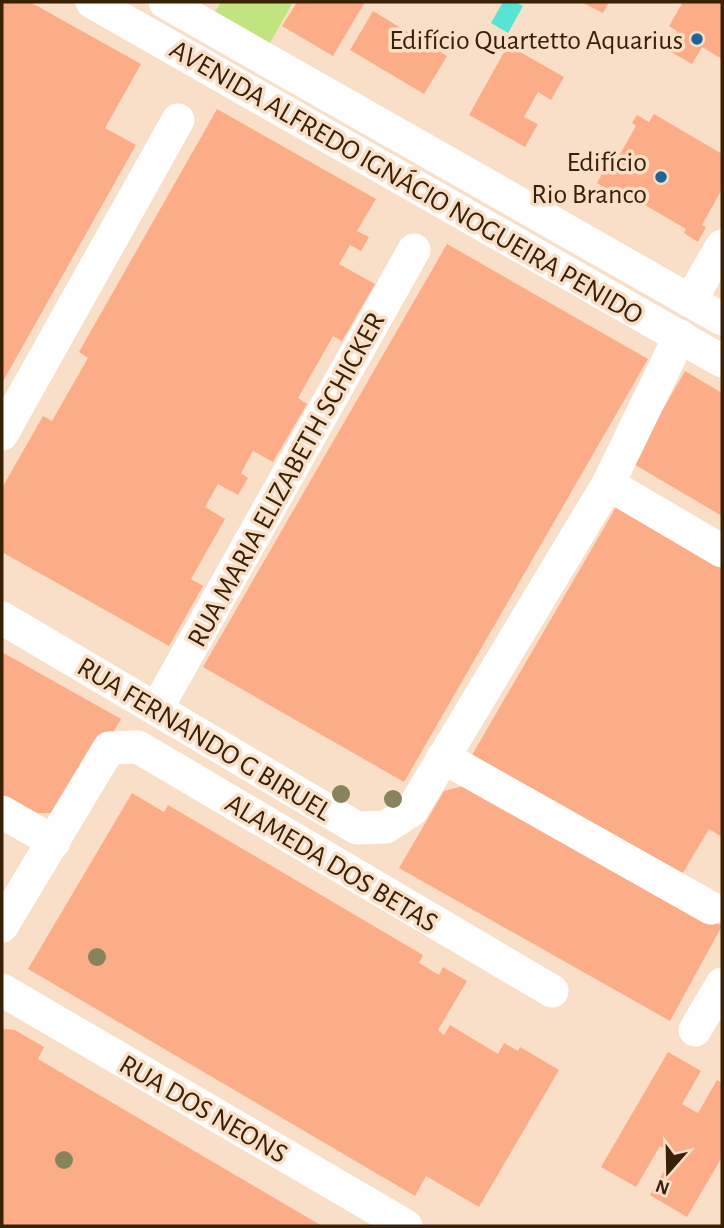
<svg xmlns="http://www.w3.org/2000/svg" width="724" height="1228" font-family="'Alegreya Sans',sans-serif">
<rect width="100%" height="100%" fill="#f9dfc7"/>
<polygon fill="#c1e47e" points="221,2 293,2 262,57 207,25"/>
<polygon fill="#57e4d4" points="503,2 515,2 523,6 508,33 491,23"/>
<g fill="#fdac88">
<polygon points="2,2 30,2 141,64 105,128 136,145 2,383"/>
<polygon points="297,2 365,2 333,56 282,26"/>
<polygon points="581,2 609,2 603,13"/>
<polygon points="683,2 722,2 722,59 702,47 692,64 666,49 677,31 669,26"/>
<polygon points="373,11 447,56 424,94 350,50"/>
<polygon points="508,45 564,77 551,100 538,92 524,117 538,124 525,147 469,115"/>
<polygon points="217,109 376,199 357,231 369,237 361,251 350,245 339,264 375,284 342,341 333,336 298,398 307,404 273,462 253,451 241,473 248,478 238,495 218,484 205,507 225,519 191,579 203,586 169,646 2,552 2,488 43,416 52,421 88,358 79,352"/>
<polygon points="654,114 722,154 722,189 702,225 706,227 698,242 684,233 686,229 616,188 613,193 597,183 606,167 611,170 636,126 632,123 637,115 649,122"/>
<polygon points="447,244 648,359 404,782 203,667"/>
<polygon points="685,371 722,393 722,516 632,463"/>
<polygon points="619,502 722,561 722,837 709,829 681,876 472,755"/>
<polygon points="2,652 121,719 77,795 52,813 37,813 2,796"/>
<polygon points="467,785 722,926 670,1021 399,868 444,791"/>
<polygon points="132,793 164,812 168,805 423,955 419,963 439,975 443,967 467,981 438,1030 444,1035 450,1025 498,1054 504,1043 518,1051 520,1047 559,1070 479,1207 426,1176 415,1196 28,969"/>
<polygon points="2,1029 15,1030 44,1047 38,1059 322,1226 2,1226"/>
<polygon points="668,1052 701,1071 682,1104 698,1113 717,1080 722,1083 722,1157 687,1217 650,1195 674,1154 660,1146 636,1187 601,1167"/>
</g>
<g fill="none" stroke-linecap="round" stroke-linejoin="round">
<g stroke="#fff" stroke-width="33">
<polyline points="92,2 722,361"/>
<polyline points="165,2 722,319"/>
<polyline points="690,301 722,246"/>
<polyline points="2,434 178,120"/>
<polyline points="608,484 722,551"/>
<polyline points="2,618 357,828 386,827 412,810 608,484 680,336"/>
<polyline points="157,708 414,250"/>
<polyline points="443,757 711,908"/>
<polyline points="2,812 54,842"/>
<polyline points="2,926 109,748 138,747 552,991"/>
<polyline points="2,990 406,1226"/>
<polyline points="695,1030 722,984"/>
</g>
</g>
<g fill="#87835c">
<circle cx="341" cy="794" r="9"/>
<circle cx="393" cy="799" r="9"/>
<circle cx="97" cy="957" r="9"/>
<circle cx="64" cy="1160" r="9"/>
</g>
<g fill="#1d6599" stroke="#f9dfc7" stroke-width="2.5">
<circle cx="697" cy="39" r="7"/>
<circle cx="661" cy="177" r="7"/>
</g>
<g text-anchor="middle" stroke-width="7" stroke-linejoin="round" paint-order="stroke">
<g font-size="28" fill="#392106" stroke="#f9dfc7" text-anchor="end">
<text x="683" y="49">Edifício Quartetto Aquarius</text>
<text x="647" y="171">Edifício<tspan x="647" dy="32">Rio Branco</tspan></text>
</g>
<g font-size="28" fill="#392106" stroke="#f9dfc7">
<text transform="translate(407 181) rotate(30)" y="10">AVENIDA ALFREDO IGNÁCIO NOGUEIRA PENIDO</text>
<text transform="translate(285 479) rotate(-61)" y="10">RUA MARIA ELIZABETH SCHICKER</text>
<text transform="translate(205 738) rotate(31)" y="10">RUA FERNANDO G BIRUEL</text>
<text transform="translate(332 862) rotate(31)" y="10">ALAMEDA DOS BETAS</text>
<text transform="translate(204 1108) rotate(30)" y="10">RUA DOS NEONS</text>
</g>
</g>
<rect width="724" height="1228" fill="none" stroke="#392106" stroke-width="7"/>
<g transform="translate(668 1172) rotate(200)" stroke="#f9dfc7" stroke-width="5" paint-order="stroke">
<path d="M0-5L12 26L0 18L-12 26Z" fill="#392106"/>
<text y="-10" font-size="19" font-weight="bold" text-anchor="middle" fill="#392106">N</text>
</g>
</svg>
